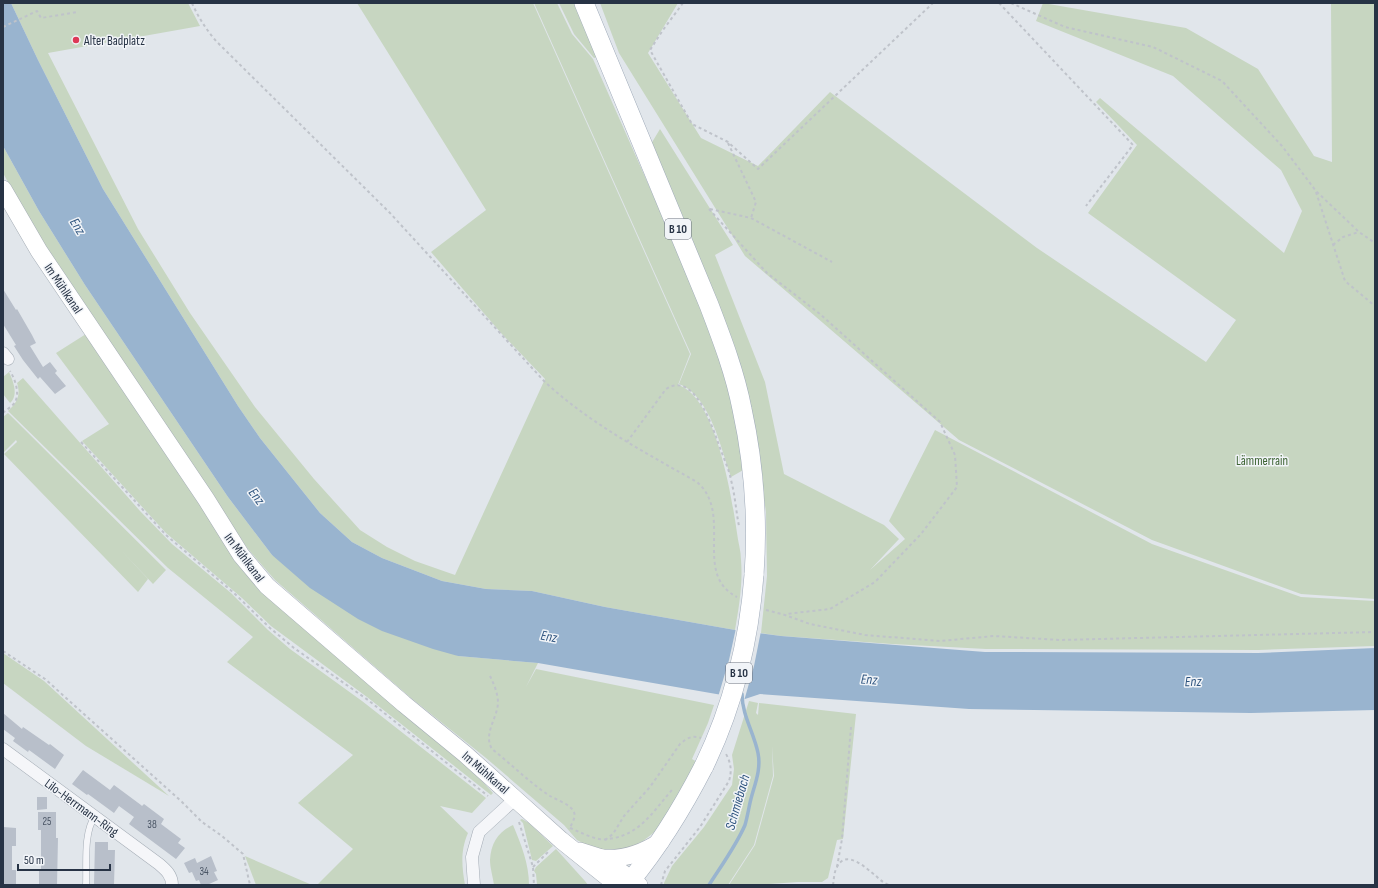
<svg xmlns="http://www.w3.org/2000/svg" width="1378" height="888" font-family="'Sofia Sans Condensed',sans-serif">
<rect width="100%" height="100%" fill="#e1e6eb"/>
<g fill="#c7d6c1">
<path d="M11 3H188L200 26 48 53 138 229 190 313 255 407 314 479 360 530 387 547 415 561 455 575 545 379 501 333 431 252 486 210 357 3H533L690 354 678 385C716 396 732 498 737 533 738 542 741 551 741 560 743 583 739 607 735 630L605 607 532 591 486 589 442 581 382 558 352 542 320 513 260 438 238 406 103 189 38 60Z"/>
<path d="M534 3H557L572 34 593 59 687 272 722 364 733 399 745 469 731 477C721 449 710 395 679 384L691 354Z"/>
<polygon points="559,3 575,3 597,57 594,58 574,34"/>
<polygon points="600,3 678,3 648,53 701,138 758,166 830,92 1037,248 1206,362 1236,320 1088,213 1137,145 1096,102 1100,98 1284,253 1302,211 1281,170 1173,76 1036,21 1043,3 1186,28 1258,69 1314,156 1332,162 1331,3 1375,3 1375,599 1301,594 1152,540 959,440 745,256 619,53"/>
<polygon points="660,129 733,245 715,255 765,382 784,474 884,525 899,539 870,570 905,539 889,521 935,430 1152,544 1301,597 1375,601 1375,646 1258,650 986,649 892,644 781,636 761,633 767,576 766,512 749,400 651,144"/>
<polygon points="3,146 39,211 85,285 228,497 272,555 458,656 538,663 526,687 536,669 714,705 708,723 692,759 697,762 657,830 652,834 643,841 629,848 616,850 605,850 597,849 588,846 577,840 564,825 486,758 411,698 275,580 248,549 40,241 3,173"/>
<polygon points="86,334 233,555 482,781 493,793 491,795 367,697 271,626 242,598 166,533 82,441 109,424 56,353"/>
<path d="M9 372C13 381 19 395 10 403L3 394V377Z"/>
<path d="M23 378 140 511 172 544 231 593 268 630 290 649 362 701 486 798 472 813 440 806 468 833C460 851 462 867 465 885H317L353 849 298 803 353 755 227 662 253 637 168 568 8 411C17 403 21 395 17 383Z"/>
<polygon points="8,413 166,570 153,584 119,548 148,579 138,592 4,454 17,442 16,440 3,453 3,417"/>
<polygon points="3,653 44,681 169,796 86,746 3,683"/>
<polygon points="749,701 758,703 756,713 758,715 759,703 856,714 843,839 837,840 828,878 822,882 798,882 756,885 729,885 755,845 774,776 772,746 773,776 754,845 728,885 664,885 664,883 672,866 704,827 732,785 734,769 732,755"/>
<polygon points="522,819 529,823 553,846 536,861 532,860 523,823 520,820"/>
<path d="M513 825C521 844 529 864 529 885H494C493 877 490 868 490 860 491 843 498 832 513 825Z"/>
<polygon points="556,849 585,881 588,885 537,885 536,874 534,871 536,867"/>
<polygon points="245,856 312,885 256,885"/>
</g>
<polygon fill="#99b4cf" points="3,3 11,3 38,60 103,189 238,406 260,438 320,513 352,542 382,558 442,581 486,589 532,591 605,607 735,630 781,636 985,652 1258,653 1375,648 1375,710 1251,713 969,709 760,694 745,699 538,663 458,656 433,649 382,631 358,619 310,588 272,555 228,497 85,285 39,211 3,146"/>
<polygon fill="#e1e6eb" points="736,628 761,631 754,666 744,701 718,697 729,660"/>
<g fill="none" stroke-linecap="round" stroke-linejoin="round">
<path stroke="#99b4cf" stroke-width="3.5" d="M709 885C721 866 736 846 745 825 748 815 749 805 752 795 756 781 761 768 758 753 754 733 742 715 742 694"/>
</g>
<g fill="#b8bfca">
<polygon points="3,289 16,310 17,309 32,335 36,343 30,346 43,367 50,362 57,371 55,373 66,386 55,394 40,377 38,379 23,360 14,346 16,345 3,324"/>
<polygon points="3,713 22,729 23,727 49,745 50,744 64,755 55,769 29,750 28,752 13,741 15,738 3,729"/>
<polygon points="83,770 110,790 114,785 141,805 142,806 144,804 164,819 161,824 181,839 178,843 185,848 176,859 129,824 134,817 119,806 114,813 88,794 87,795 72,784"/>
<polygon points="37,797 47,797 47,809 37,810"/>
<polygon points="38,812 56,812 56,838 58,838 57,885 39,885 39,869 41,869 41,830 38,830"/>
<polygon points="3,827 16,828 16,846 12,846 12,870 16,870 16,885 3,885"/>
<polygon points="95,842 108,842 108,850 115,850 114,885 94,885"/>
<polygon points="211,856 217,871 214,872 218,880 207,885 201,885 199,880 196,881 192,872 189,873 184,863 195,858 197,863"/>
</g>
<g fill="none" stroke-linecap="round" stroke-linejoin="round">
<defs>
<path id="lane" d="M86 885C87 865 83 833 95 816"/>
<g id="street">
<polyline points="3,353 8,359"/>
<path d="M3 749 159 864C166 870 172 875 172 885"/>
<polyline points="474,885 472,857 479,832 516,798"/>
</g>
<g id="secondary">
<polyline points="3,189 39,251 206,499 241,555 267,586 404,704 465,754 561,840 617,885"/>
<polyline points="580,851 602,858 639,885"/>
<path d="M602 858C624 860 643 853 661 841"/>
</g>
<g id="primary">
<path d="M584 3 709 305C722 339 735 373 742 409 754 464 758 520 754 575"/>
<path d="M627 885C658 848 682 809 704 766"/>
</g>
</defs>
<use href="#lane" stroke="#a5adb6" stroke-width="7"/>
<use href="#street" stroke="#a5adb6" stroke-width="13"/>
<use href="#secondary" stroke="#a5adb6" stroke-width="18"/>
<use href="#primary" stroke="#9faab9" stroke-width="20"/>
<g stroke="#bfc3ca" stroke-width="2" stroke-dasharray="3 3" stroke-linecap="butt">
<path d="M192 3C198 17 206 29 216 41L390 213 544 381C589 423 644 452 697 482 734 514 692 574 737 597"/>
<polyline points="683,3 663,30 650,50 692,124 728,142 758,169 933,3"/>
<polyline points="999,3 1133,145 1086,206"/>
<polyline points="1011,3 1065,27 1153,47 1222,81 1282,146 1316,191 1359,232 1375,243"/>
<polyline points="3,27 37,11 41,18 77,12"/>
<polyline points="728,143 756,202 751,218"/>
<polyline points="1316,192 1345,281 1375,306"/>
<polyline points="709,209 767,273 820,314 940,422 955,455 957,487 921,534 875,582 830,609 786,614"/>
<polyline points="710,209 751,218 832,262"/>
<polyline points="1333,245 1343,237 1359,232"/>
<path d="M3 413C6 410 13 406 15 402 20 393 15 379 10 371"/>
<polyline points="81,442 166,535 234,593 270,628 294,648 368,700 488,796"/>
<path d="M627 442 666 389C695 370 713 429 720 448 724 459 729 469 731 480 735 495 736 511 739 526"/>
<polyline points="766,610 785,615 810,624 865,635 940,641 994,636 1060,640 1375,632"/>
<polyline points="3,651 45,679 182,802 202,822 222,836 243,854 250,885"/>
<path d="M490 676C494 684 498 694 498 703 497 719 483 734 492 749 511 764 530 783 550 796 557 800 570 804 574 812 576 817 572 824 569 829"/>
<polyline points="519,822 533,867 534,885"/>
<path d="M570 828C580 832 589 837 599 839 604 840 609 839 614 838 641 833 655 809 672 790"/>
<path d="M605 840 613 834 624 816 650 787 680 744C687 738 692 735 701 738"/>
<polyline points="533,867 550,850"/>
<polyline points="837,867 842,839 851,727"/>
<path d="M661 885 665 871 700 827 729 781C732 771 731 763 726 754"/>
<polyline points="789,885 818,885"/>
<path d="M833 885C834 879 834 872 837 867 846 848 867 869 876 876 880 880 884 883 889 885"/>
</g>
<use href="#lane" stroke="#f5f6f9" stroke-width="6"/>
<use href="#street" stroke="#f5f6f9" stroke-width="12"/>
<use href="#secondary" stroke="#fff" stroke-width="17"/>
<use href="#primary" stroke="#fff" stroke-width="19"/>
<defs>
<path id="primary-bridge" d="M704 766C733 706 749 642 754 575"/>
</defs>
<use href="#primary-bridge" stroke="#9faab9" stroke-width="20" stroke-linecap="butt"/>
<use href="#primary-bridge" stroke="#fff" stroke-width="19"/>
</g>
<circle fill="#dd3956" stroke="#f1f4f8" stroke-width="1.5" cx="76" cy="40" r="4"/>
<g text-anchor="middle" stroke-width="3" stroke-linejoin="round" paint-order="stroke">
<g font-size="11" fill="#4b5666">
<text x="47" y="825">25</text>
<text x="152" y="828">38</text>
<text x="204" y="875">34</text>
</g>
<g fill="#f1f4f8" stroke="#646d7b" stroke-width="1">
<rect x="665" y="219" width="26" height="20" rx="3"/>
<rect x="726" y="663" width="26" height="20" rx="3"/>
</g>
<g font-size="12" font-weight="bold" fill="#273345">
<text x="678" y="233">B 10</text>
<text x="739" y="677">B 10</text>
</g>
<g font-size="13" fill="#273345" stroke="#f1f4f8" text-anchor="start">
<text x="84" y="45">Alter Badplatz</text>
</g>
<g font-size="13" fill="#273345" stroke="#f1f4f8">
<text transform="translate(64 288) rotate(56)" y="5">Im Mühlkanal</text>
<text transform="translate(245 557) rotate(53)" y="5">Im Mühlkanal</text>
<text transform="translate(486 772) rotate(41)" y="5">Im Mühlkanal</text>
<text transform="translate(82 807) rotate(36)" y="5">Lilo-Herrmann-Ring</text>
</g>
<g font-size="13" fill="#3d6333" stroke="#f1f4f8">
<text x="1262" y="465">Lämmerrain</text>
</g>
<g font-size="14" font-style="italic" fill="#2d537e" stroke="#f1f4f8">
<text transform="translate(78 226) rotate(58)" y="5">Enz</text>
<text transform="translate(257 496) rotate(52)" y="5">Enz</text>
<text transform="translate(549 636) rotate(10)" y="5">Enz</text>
<text transform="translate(869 679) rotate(4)" y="5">Enz</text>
<text transform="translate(1193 681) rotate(-1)" y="5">Enz</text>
<text transform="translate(737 802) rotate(-74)" y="5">Schmiebach</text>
</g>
</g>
<rect width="1378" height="888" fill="none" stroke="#273345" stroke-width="8"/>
<path d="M18 864v6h92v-6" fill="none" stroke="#273345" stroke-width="2"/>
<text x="24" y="864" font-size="12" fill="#273345" stroke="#f1f4f8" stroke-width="3" paint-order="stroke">50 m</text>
</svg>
